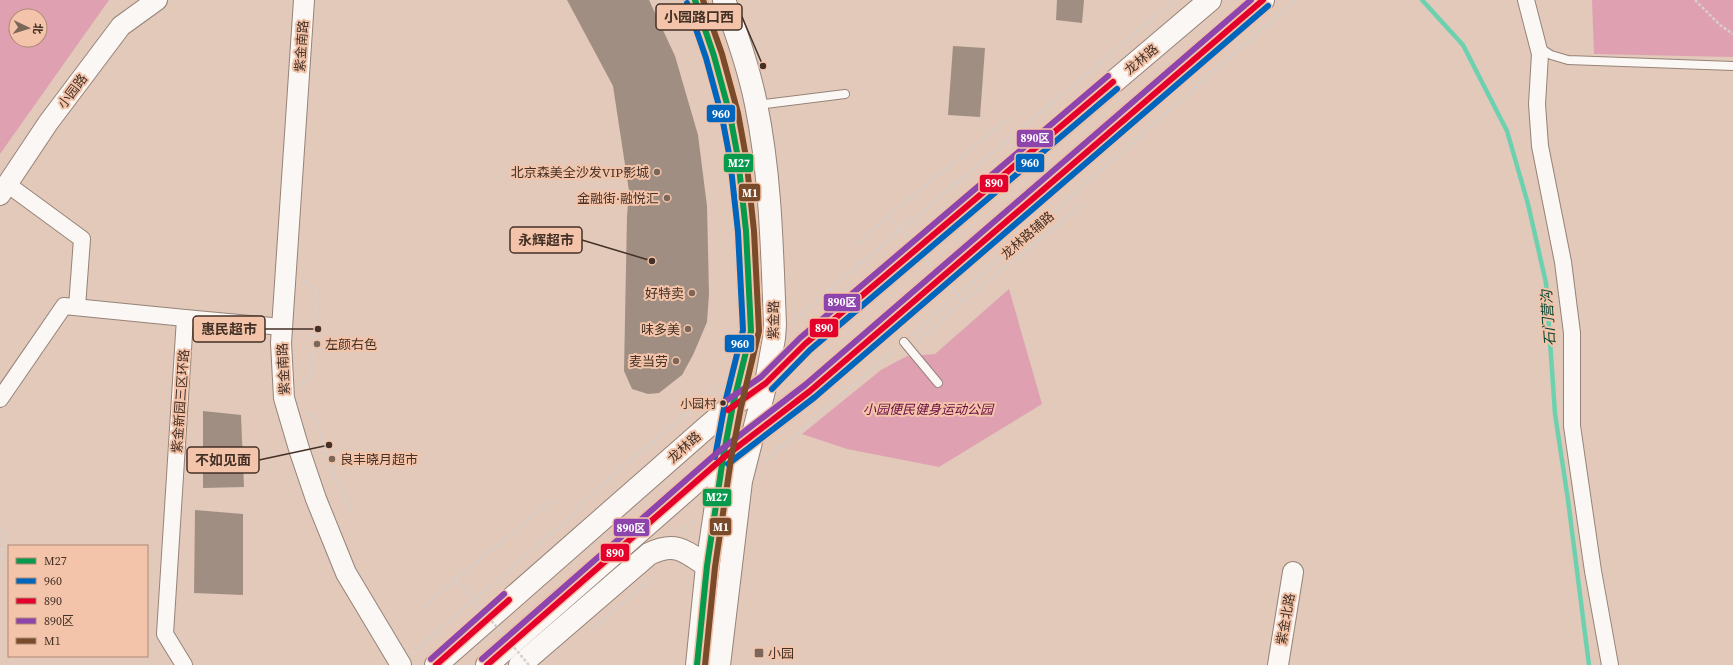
<svg xmlns="http://www.w3.org/2000/svg" width="1733" height="665" font-family="'Source Serif 4','Noto Sans SC',serif">
<rect width="100%" height="100%" fill="#e2c9ba"/>
<g fill="#dfa1b2" fill-rule="evenodd">
<path d="M0 0H109L0 154ZM16 16H40V40H16Z"/>
<polygon points="1592,0 1733,0 1733,57 1594,54"/>
<polygon points="1009,289 1042,404 939,467 847,449 802,434 881,370 907,356 935,354"/>
</g>
<g fill="none" stroke-linecap="round" stroke-linejoin="round">
<polyline stroke="#6dd1b0" stroke-width="4.5" points="1422,0 1463,45 1507,131 1528,204 1546,283 1555,414 1568,500 1589,665"/>
</g>
<g fill="#a18e82">
<polygon points="567,0 649,0 675,56 698,135 707,206 709,294 707,322 693,355 682,375 659,393 648,394 632,389 624,371 627,216 629,191 613,86"/>
<polygon points="1057,0 1084,0 1082,23 1056,20"/>
<polygon points="953,46 985,48 980,117 948,115"/>
<polygon points="203,411 241,415 244,487 203,488"/>
<polygon points="195,510 243,514 243,595 194,593"/>
</g>
<g fill="none" stroke-linecap="round" stroke-linejoin="round">
<defs>
<g id="service">
<polyline points="1540,48 1551,55 1568,60 1733,66"/>
<polyline points="757,105 845,94"/>
<polyline points="904,342 938,383"/>
</g>
<g id="minor">
<polyline points="1526,0 1540,54 1537,104 1540,146 1563,262 1572,333 1572,426 1593,571 1610,665"/>
<polyline points="7,184 82,239 77,307"/>
<polyline points="185,318 282,327"/>
<polyline points="0,399 64,306 185,318 165,634 184,665"/>
</g>
<g id="tertiary">
<polyline points="304,0 281,343 284,398 299,449 316,499 346,573 401,665"/>
<polyline points="0,195 48,123 121,26 157,0"/>
<polyline points="1278,665 1293,572"/>
</g>
<g id="secondary">
<polyline points="695,0 714,56 730,115 738,158 746,231 751,331 733,405 723,458 707,566 697,665"/>
<polyline points="436,665 707,427 733,405 766,383 805,344 1210,0"/>
<polyline points="487,665 723,458 810,391 1263,0"/>
<path d="M520 665 649 554C676 541 685 551 707 566"/>
<path d="M719 665 741 481 766 383 774 338 775 325C772 252 771 177 756 104 749 69 737 34 724 0"/>
</g>
</defs>
<use href="#service" stroke="#968377" stroke-width="10"/>
<use href="#minor" stroke="#968377" stroke-width="18"/>
<use href="#tertiary" stroke="#968377" stroke-width="22"/>
<use href="#secondary" stroke="#968377" stroke-width="24"/>
<g stroke="#d7cfca" stroke-width="2.5" stroke-dasharray="3 2" stroke-linecap="butt">
<polyline points="1695,0 1720,25 1733,34"/>
<polyline points="855,245 888,216"/>
<polyline points="792,322 843,278 1175,0"/>
<polyline points="912,335 1296,0"/>
<polyline points="916,342 963,302"/>
<polyline points="300,385 311,376 317,290 302,279"/>
<polyline points="306,412 317,419 328,461 352,514"/>
<polyline points="765,461 896,349"/>
<polyline points="0,529 4,532 0,572"/>
<polyline points="681,532 695,519"/>
<polyline points="423,608 456,579"/>
<polyline points="593,628 648,581"/>
<polyline points="412,653 568,519 588,497 718,386"/>
</g>
<use href="#service" stroke="#fbf7f5" stroke-width="8"/>
<use href="#minor" stroke="#fbf7f5" stroke-width="16"/>
<use href="#tertiary" stroke="#fbf7f5" stroke-width="20"/>
<use href="#secondary" stroke="#fbf7f5" stroke-width="22"/>
<g stroke="#d7cfca" stroke-width="2.5" stroke-dasharray="3 2" stroke-linecap="butt">
<polyline points="1009,118 888,216 963,302 1081,205"/>
<polyline points="529,665 456,579 552,500"/>
</g>
<defs>
<polyline id="bus-1" points="695,0 714,56 730,115 738,158 746,231 751,331 733,405 723,458 707,566 697,665"/>
<g id="bus-2">
<polyline points="687,3 706,58 722,117 730,159 738,232 743,330 725,403 715,457"/>
<polyline points="772,389 810,350 1117,89"/>
<polyline points="728,464 815,397 1268,6"/>
</g>
<g id="bus-3">
<polyline points="728,410 766,383 805,344 1113,82"/>
<polyline points="436,665 509,600"/>
<polyline points="487,665 723,458 810,391 1263,0"/>
</g>
<g id="bus-4">
<polyline points="723,403 761,377 800,338 1108,76"/>
<polyline points="431,659 504,594"/>
<polyline points="482,659 718,452 805,385 1251,0"/>
</g>
<polyline id="bus-5" points="703,0 722,54 738,113 746,157 754,231 759,331 741,407 731,459 715,567 705,665"/>
</defs>
<use href="#bus-1" stroke="#f3c4a9" stroke-width="9"/>
<use href="#bus-2" stroke="#f3c4a9" stroke-width="9"/>
<use href="#bus-3" stroke="#f3c4a9" stroke-width="9"/>
<use href="#bus-4" stroke="#f3c4a9" stroke-width="9"/>
<use href="#bus-5" stroke="#f3c4a9" stroke-width="9"/>
<use href="#bus-1" stroke="#079a4d" stroke-width="6"/>
<use href="#bus-2" stroke="#0065bd" stroke-width="6"/>
<use href="#bus-3" stroke="#e4002b" stroke-width="6"/>
<use href="#bus-4" stroke="#8e44ad" stroke-width="6"/>
<use href="#bus-5" stroke="#7a4b2a" stroke-width="6"/>
</g>
<g fill="#7b665a" stroke="#f3c4a9" stroke-width="1.5">
<circle cx="657" cy="172" r="4"/>
<circle cx="667" cy="198" r="4"/>
<circle cx="692" cy="293" r="4"/>
<circle cx="688" cy="329" r="4"/>
<circle cx="317" cy="344" r="4"/>
<circle cx="676" cy="361" r="4"/>
<circle cx="332" cy="459" r="4"/>
<rect x="754" y="648" width="10" height="10" rx="2"/>
</g>
<circle fill="#433026" stroke="#f3c4a9" stroke-width="1.5" cx="723" cy="403" r="3.5"/>
<g text-anchor="middle" stroke-width="4" stroke-linejoin="round" paint-order="stroke">
<g font-size="12" fill="#433026" stroke="#f3c4a9" text-anchor="end">
<text x="716" y="408">小园村</text>
</g>
<g font-size="13" fill="#433026" stroke="#f3c4a9">
<text transform="translate(301 46) rotate(-86)" y="5">紫金南路</text>
<text transform="translate(1141 59) rotate(-40)" y="5">龙林路</text>
<text transform="translate(72 91) rotate(-53)" y="5">小园路</text>
<text transform="translate(1027 235) rotate(-41)" y="5">龙林路辅路</text>
<text transform="translate(773 320) rotate(-89)" y="5">紫金路</text>
<text transform="translate(283 369) rotate(-93)" y="5">紫金南路</text>
<text transform="translate(180 401) rotate(-86)" y="5">紫金新园三区环路</text>
<text transform="translate(684 447) rotate(-42)" y="5">龙林路</text>
<text transform="translate(1285 619) rotate(-80)" y="5">紫金北路</text>
</g>
<g font-size="13" fill="#433026" stroke="#f3c4a9" text-anchor="end">
<text x="649" y="177">北京森美全沙发VIP影城</text>
<text x="659" y="203">金融街·融悦汇</text>
<text x="684" y="298">好特卖</text>
<text x="680" y="334">味多美</text>
<text x="325" y="349" text-anchor="start">左颜右色</text>
<text x="668" y="366">麦当劳</text>
<text x="340" y="464" text-anchor="start">良丰晓月超市</text>
<text x="768" y="658" text-anchor="start">小园</text>
</g>
<g font-size="13" font-style="italic" fill="#6a0c43" stroke="#f3c4a9">
<text x="928" y="414">小园便民健身运动公园</text>
</g>
<g font-size="14" font-style="italic" fill="#024535" stroke="#f3c4a9">
<text transform="translate(1548 318) rotate(-94)" y="5">石门营沟</text>
</g>
</g>
<path fill="none" stroke="#433026" stroke-width="1.5" d="M763 66L742 17M652 261L582 240M318 329L265 329M329 445L259 460"/>
<g fill="#433026" stroke="#f3c4a9" stroke-width="1.5">
<circle cx="763" cy="66" r="4"/>
<circle cx="652" cy="261" r="4"/>
<circle cx="318" cy="329" r="4"/>
<circle cx="329" cy="445" r="4"/>
</g>
<g fill="#f3c4a9" stroke="#433026" stroke-width="1.5">
<rect x="656" y="4" width="86" height="26" rx="4"/>
<rect x="510" y="227" width="72" height="26" rx="4"/>
<rect x="193" y="316" width="72" height="26" rx="4"/>
<rect x="187" y="447" width="72" height="26" rx="4"/>
</g>
<g font-size="14" text-anchor="middle" font-weight="bold" fill="#433026">
<text x="699" y="22">小园路口西</text>
<text x="546" y="245">永辉超市</text>
<text x="229" y="334">惠民超市</text>
<text x="223" y="465">不如见面</text>
</g>
<g stroke="#f3c4a9" stroke-width="1.5">
<rect x="706" y="104" width="30" height="19" rx="4" fill="#0065bd"/>
<rect x="1016" y="129" width="38" height="19" rx="4" fill="#8e44ad"/>
<rect x="723" y="153" width="31" height="20" rx="4" fill="#079a4d"/>
<rect x="1015" y="153" width="30" height="20" rx="4" fill="#0065bd"/>
<rect x="979" y="174" width="30" height="19" rx="4" fill="#e4002b"/>
<rect x="738" y="183" width="23" height="19" rx="4" fill="#7a4b2a"/>
<rect x="823" y="293" width="38" height="19" rx="4" fill="#8e44ad"/>
<rect x="809" y="318" width="30" height="20" rx="4" fill="#e4002b"/>
<rect x="724" y="334" width="31" height="19" rx="4" fill="#0065bd"/>
<rect x="702" y="488" width="30" height="19" rx="4" fill="#079a4d"/>
<rect x="709" y="517" width="23" height="19" rx="4" fill="#7a4b2a"/>
<rect x="613" y="518" width="37" height="19" rx="4" fill="#8e44ad"/>
<rect x="600" y="543" width="30" height="19" rx="4" fill="#e4002b"/>
</g>
<g font-size="11" text-anchor="middle" font-weight="bold" fill="#fff">
<text x="721" y="118">960</text>
<text x="1035" y="142">890区</text>
<text x="739" y="167">M27</text>
<text x="1030" y="167">960</text>
<text x="994" y="187">890</text>
<text x="750" y="197">M1</text>
<text x="842" y="306">890区</text>
<text x="824" y="332">890</text>
<text x="740" y="348">960</text>
<text x="717" y="501">M27</text>
<text x="721" y="531">M1</text>
<text x="631" y="532">890区</text>
<text x="615" y="557">890</text>
</g>
<rect x="8" y="545" width="140" height="112" fill="#f3c4a9" stroke="#ad8975"/>
<rect x="16" y="558" width="20" height="6" fill="#079a4d" stroke="#ad8975"/>
<text x="44" y="565" font-size="12" fill="#433026">M27</text>
<rect x="16" y="578" width="20" height="6" fill="#0065bd" stroke="#ad8975"/>
<text x="44" y="585" font-size="12" fill="#433026">960</text>
<rect x="16" y="598" width="20" height="6" fill="#e4002b" stroke="#ad8975"/>
<text x="44" y="605" font-size="12" fill="#433026">890</text>
<rect x="16" y="618" width="20" height="6" fill="#8e44ad" stroke="#ad8975"/>
<text x="44" y="625" font-size="12" fill="#433026">890区</text>
<rect x="16" y="638" width="20" height="6" fill="#7a4b2a" stroke="#ad8975"/>
<text x="44" y="645" font-size="12" fill="#433026">M1</text>
<g transform="translate(28 28) rotate(94)"><circle r="19" fill="#f3c4a9" stroke="#ad8975"/>
<path d="M0-3L7 15L0 10L-7 15Z" fill="#7b665a"/>
<text y="-6" font-size="11" font-weight="bold" text-anchor="middle" fill="#433026">北</text>
</g>
</svg>
